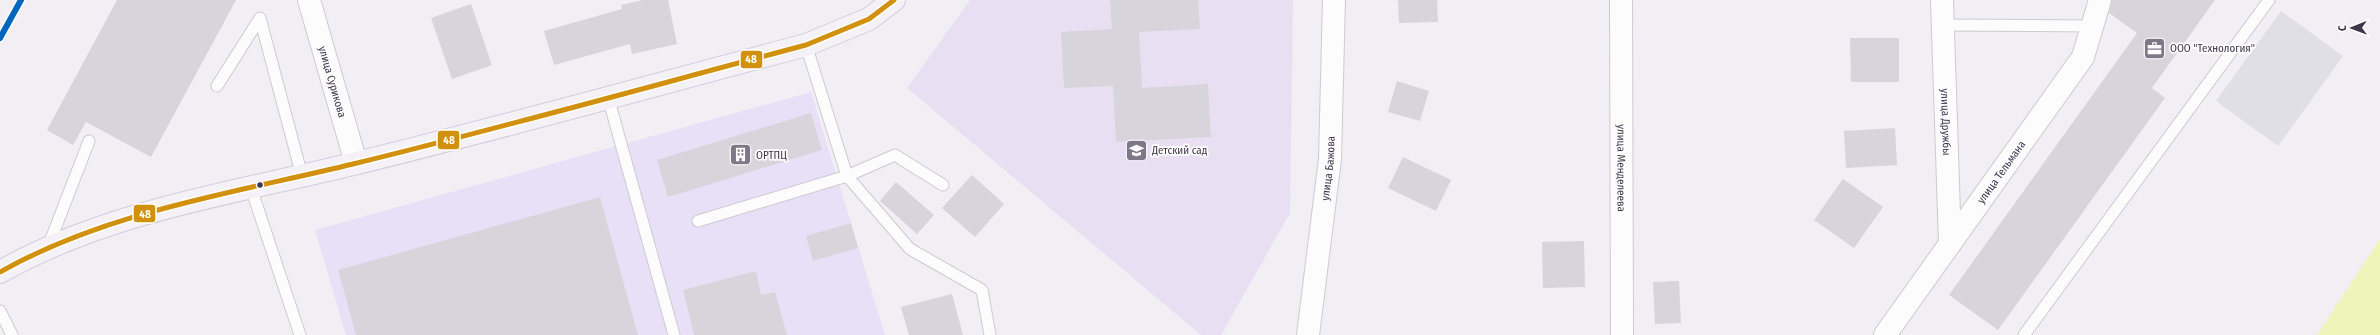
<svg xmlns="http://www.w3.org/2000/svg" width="2380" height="335" font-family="'Fira Sans Condensed',sans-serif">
<rect width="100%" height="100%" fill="#f1eef4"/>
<polygon fill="#e8e0f7" points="811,92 885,335 346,335 315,230"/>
<polygon fill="#e8e0f2" points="970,0 1293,0 1290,213 1221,335 1201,335 907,88"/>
<polygon fill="#e1dfe6" points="2281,11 2343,56 2278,146 2216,101"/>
<polygon fill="#eef5bb" points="2380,239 2380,335 2317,335"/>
<g fill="#d8d4dc">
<polygon points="117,0 236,0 151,157 86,122 73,145 47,130"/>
<polygon points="643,0 668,0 677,44 632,54 630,44 554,65 544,31 622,9 621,5"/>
<polygon points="1110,0 1198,0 1200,29 1139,32 1142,88 1208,84 1211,137 1116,142 1113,86 1064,88 1061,32 1112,29"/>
<polygon points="1398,0 1437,0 1438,22 1399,23"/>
<polygon points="2112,0 2215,0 2152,88 2165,98 1998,330 1949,295 2137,33 2109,13"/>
<polygon points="471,4 492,65 452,79 431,18"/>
<polygon points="1850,38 1899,38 1899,82 1851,82"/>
<polygon points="1397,81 1429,91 1420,121 1388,112"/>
<polygon points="811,113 822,150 668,197 657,160"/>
<polygon points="1895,128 1897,165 1846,168 1844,131"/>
<polygon points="1403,157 1451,180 1436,211 1388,188"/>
<polygon points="972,175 1004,204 975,237 942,208"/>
<polygon points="1843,179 1883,207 1854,248 1814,220"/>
<polygon points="896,182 934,215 917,234 880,201"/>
<polygon points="600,197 638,335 356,335 338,270"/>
<polygon points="851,223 858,248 813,261 806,236"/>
<polygon points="1584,241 1585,287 1543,288 1542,242"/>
<polygon points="756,271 761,295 775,292 787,335 694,335 683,290"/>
<polygon points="1679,281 1681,323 1655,324 1653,282"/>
<polygon points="952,294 963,335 909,335 901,307"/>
</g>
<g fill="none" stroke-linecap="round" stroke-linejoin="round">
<defs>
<g id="service">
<polyline points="1943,25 2092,26"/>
<polyline points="806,45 847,176 910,249 982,290 990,335"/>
<polyline points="217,86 260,18 302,176"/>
<polyline points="608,97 674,335"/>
<polyline points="251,188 300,335"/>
<polyline points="698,221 847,176 895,155 943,185"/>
<polyline points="48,247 89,141"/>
<polyline points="0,311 12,335"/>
<polyline points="2024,335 2269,0"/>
</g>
<g id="minor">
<path id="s1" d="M309 0 356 163"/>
<path id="s2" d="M1621 0 1622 335"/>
<path id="s3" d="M1942 0 1950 244"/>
<path id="s4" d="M1308 335 1330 159 1334 0"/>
<path id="s5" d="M1885 335 2083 57 2100 0"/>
</g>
<path id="secondary" d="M0 272C108 211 234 193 353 164 505 127 655 85 806 45L869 19 894 0"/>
</defs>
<use href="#service" stroke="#cdcad1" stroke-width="13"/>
<use href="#minor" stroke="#cdcad1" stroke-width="24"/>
<use href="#secondary" stroke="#d4ccdd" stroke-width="24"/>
<use href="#service" stroke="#fdfcfd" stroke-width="11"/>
<use href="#minor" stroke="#fdfcfd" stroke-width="22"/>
<use href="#secondary" stroke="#f4f1f7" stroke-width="22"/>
<defs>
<path id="bus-1" d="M0 272C108 211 234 193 353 164 505 127 655 85 806 45L869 19 894 0"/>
</defs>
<use href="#bus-1" stroke="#fff" stroke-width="8"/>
<use href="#bus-1" stroke="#d2900f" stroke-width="5"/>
<defs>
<polyline id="rail-1" points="0,38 21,0"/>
</defs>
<use href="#rail-1" stroke="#fff" stroke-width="9"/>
<use href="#rail-1" stroke="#0065bd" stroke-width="6"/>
</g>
<defs>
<symbol id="office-square" viewBox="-11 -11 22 22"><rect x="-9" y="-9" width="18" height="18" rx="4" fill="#7d7787" stroke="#fff"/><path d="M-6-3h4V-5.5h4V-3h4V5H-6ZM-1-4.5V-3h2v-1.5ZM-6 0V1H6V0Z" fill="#fff"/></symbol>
<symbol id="school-square" viewBox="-11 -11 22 22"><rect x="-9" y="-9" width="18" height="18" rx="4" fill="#7d7787" stroke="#fff"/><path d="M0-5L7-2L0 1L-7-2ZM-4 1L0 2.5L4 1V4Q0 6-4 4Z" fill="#fff"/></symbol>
<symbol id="building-square" viewBox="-11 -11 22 22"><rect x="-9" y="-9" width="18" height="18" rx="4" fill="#7d7787" stroke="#fff"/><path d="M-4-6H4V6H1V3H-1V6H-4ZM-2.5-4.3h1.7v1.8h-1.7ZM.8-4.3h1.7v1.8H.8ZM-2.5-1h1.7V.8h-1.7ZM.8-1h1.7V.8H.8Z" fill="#fff"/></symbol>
</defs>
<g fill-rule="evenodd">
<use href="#office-square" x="2142" y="36" width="25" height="25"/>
<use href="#school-square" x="1124" y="138" width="25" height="25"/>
<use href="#building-square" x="728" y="142" width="25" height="25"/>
</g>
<circle fill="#3e374c" stroke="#fff" stroke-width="1.5" cx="260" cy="185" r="3.5"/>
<g text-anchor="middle" stroke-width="3.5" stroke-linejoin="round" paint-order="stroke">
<g font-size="11" fill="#3e374c" stroke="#fff" text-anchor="start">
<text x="2170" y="52">ООО "Технология"</text>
<text x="1152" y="154">Детский сад</text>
<text x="756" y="159">ОРТПЦ</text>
</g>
<g font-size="11" fill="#3e374c" stroke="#fff">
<text dy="4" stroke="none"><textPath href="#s1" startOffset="85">улица Сурикова</textPath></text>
<text dy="4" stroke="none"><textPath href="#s3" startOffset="122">улица Дружбы</textPath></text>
<text dy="4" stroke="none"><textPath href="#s4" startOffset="168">улица Бажова</textPath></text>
<text dy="4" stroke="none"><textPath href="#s2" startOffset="168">улица Менделеева</textPath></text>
<text dy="4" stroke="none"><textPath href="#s5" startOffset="200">улица Тельмана</textPath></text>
</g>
</g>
<g stroke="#fff" stroke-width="1.5">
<rect x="740" y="50" width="23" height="19" rx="4" fill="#d2900f"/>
<rect x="437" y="130" width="23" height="20" rx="4" fill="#d2900f"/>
<rect x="133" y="204" width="23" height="19" rx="4" fill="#d2900f"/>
</g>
<g font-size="11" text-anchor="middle" font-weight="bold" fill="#fff">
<text x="751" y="63">48</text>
<text x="449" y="144">48</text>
<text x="145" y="218">48</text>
</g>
<g transform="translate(2352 28) rotate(269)" stroke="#ffffff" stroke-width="3" paint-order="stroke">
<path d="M0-3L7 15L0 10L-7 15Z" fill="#3e374c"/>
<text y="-6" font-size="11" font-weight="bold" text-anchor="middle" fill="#3e374c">С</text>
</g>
</svg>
